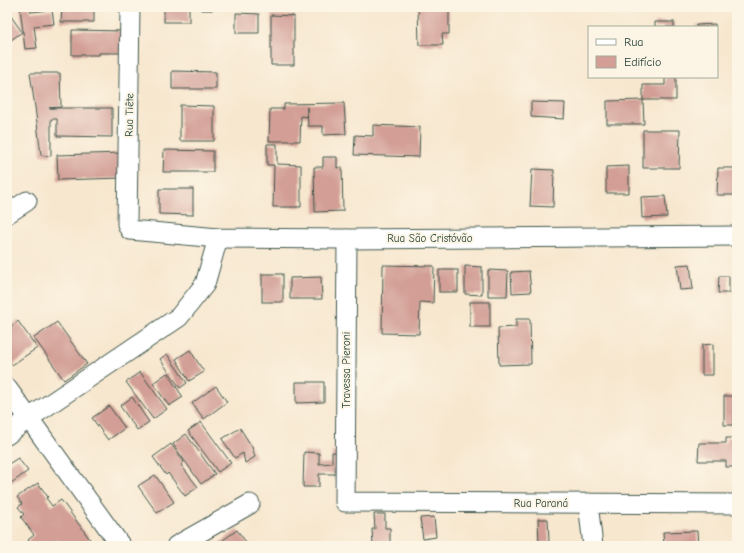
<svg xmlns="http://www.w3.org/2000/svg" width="744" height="553" font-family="'Comic Neue',sans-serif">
<rect width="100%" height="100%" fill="#fcf5e5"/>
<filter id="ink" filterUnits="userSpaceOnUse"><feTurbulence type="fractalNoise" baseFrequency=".025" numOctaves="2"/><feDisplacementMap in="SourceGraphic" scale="8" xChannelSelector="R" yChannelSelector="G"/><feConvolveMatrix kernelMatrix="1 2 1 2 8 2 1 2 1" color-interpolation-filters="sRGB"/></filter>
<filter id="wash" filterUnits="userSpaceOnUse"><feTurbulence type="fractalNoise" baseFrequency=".012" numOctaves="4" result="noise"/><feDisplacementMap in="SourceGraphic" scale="16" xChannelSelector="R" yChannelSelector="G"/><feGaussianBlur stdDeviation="0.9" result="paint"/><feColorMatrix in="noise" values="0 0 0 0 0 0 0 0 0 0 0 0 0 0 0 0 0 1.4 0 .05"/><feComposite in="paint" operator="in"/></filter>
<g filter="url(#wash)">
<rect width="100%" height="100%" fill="#f7e7cf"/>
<g id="blocks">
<g fill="#d29e95">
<polygon points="20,7 30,7 31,12 52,10 54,24 34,26 37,48 25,49"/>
<polygon points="62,7 94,7 94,22 61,22"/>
<rect x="164" y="7" width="25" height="15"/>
<rect x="202" y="7" width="10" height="3"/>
<polygon points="418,7 449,8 449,34 442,34 443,45 419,45"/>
<polygon points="8,12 22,32 7,43 7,13"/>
<polygon points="236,13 259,14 259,33 236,33"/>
<polygon points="271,15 294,16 294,65 271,65"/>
<rect x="655" y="22" width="19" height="5"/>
<polygon points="715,24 715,27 696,27 696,25"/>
<polygon points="72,30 126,31 126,53 99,53 99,55 72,55"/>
<polygon points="172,71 216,72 216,89 172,89"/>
<polygon points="30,73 60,73 61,107 49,108 112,108 112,137 57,136 57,119 51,119 51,156 41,155 35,107"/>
<polygon points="665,77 676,77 676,100 643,100 643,85 665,85"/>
<polygon points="643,100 644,124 607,124 607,101"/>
<polygon points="531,102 565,103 564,119 531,117"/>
<polygon points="344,103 346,134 323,135 323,126 308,126 307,107 307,117 301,116 300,141 269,141 270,109 284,109 284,104"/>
<polygon points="180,105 214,106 214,141 180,141"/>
<polygon points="373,125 420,127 419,157 354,155 355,135 373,136"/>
<polygon points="643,130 680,130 679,168 643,168"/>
<polygon points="267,144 277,144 277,164 301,165 301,207 273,207 274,165 267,165"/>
<polygon points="164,150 213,151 213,172 163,172"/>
<polygon points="122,153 123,178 58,180 57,155"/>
<polygon points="323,157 337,157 337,168 342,167 343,211 315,212 314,167 323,167"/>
<polygon points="629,166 629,193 606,193 606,167"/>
<polygon points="718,168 737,168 737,195 717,195"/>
<polygon points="532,169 554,170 553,207 530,206"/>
<polygon points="159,189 193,189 193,215 159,214"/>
<polygon points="665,196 667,217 642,218 641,197"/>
<polygon points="690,264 693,289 680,290 677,265"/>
<polygon points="383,265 434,266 433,303 420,302 419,334 382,333"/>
<polygon points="465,266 482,267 482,295 465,294"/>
<rect x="439" y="270" width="19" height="22"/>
<polygon points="488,270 508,271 507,296 488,296"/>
<polygon points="529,271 531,292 512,293 511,272"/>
<rect x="262" y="274" width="21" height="28"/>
<polygon points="719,276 729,276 729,293 718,293"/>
<polygon points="321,277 322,299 290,299 290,278"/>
<rect x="470" y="302" width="20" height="25"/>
<polygon points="516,319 530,319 531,364 499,365 498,328 516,327"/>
<polygon points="18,321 37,348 12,365 7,358 7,329"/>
<polygon points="57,322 87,364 64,380 34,338"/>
<polygon points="713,344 713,375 702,375 702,345"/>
<polygon points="190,350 204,372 189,381 176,359"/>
<polygon points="167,354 187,383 180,388 160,359"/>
<polygon points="140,372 167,409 153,419 126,382"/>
<polygon points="167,373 183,397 169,406 153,383"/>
<polygon points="296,382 324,382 324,402 296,403"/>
<polygon points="216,386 227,402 204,419 192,403"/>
<polygon points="724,396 735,396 734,425 724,425"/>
<polygon points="132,397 149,422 137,430 120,406"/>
<polygon points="109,406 125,428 108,440 92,418"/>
<polygon points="201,422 231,463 218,472 188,431"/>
<polygon points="240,428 252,447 255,457 245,463 243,453 235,458 222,439"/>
<polygon points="186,434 215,474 201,484 173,444"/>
<polygon points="726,438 737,438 737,467 726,467 726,461 698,461 699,443 726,443"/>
<polygon points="171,444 184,462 181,465 198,487 185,496 168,473 166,475 153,457"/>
<polygon points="304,452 319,453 319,464 332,463 332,452 341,452 342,474 319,474 319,487 303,487"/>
<polygon points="18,458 28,471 7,486 7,465"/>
<polygon points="155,475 174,502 157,513 138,486"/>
<polygon points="38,483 48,497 46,498 52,506 61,500 92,542 86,546 61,546 56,539 51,543 53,546 32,546 28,540 34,535 21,517 24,514 18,507 22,504 17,497"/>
<polygon points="374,514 385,514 385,528 390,528 390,546 373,546 372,529 375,529"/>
<polygon points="434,517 436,537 423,539 420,518"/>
<polygon points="538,519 548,519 549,542 539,543"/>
<polygon points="237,530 249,546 221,546 219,543"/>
<polygon points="697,531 698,546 664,546 663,532"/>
<polygon points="628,543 628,546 614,546 614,545"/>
</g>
</g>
</g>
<g filter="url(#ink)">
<use href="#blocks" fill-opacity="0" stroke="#3f564b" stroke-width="1"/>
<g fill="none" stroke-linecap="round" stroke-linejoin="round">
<defs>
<g id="street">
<polyline points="130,7 127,224 130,230 218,238 347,239 737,236"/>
<polyline points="7,214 27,201"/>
<polyline points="347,239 345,502 737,504"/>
<polyline points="7,388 121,546"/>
<polyline points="7,435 29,418 179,317 205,284 218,238"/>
<polyline points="588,503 593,546"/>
<polyline points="176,546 250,504"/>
</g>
</defs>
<use href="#street" stroke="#3f564b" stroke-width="21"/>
<use href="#street" stroke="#fff" stroke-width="19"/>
</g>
</g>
<g text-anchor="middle" stroke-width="4" stroke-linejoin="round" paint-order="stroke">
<g font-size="11" fill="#1f3d34" stroke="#fcf5e5">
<text transform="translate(129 115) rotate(-89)" y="4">Rua Tiête</text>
<text x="430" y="242">Rua São Cristóvão</text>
<text transform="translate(346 370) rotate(-90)" y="4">Travessa Pieroni</text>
<text x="541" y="507">Rua Paraná</text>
</g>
</g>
<rect width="744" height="553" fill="none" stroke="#fcf5e5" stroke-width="24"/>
<rect x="588" y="26" width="130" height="52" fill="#fcf5e5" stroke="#a4ab9e"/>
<rect x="596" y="39" width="20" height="6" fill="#ffffff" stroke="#a4ab9e"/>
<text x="624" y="46" font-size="12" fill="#1f3d34">Rua</text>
<rect x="596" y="56" width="20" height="12" fill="#d29e95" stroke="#a4ab9e"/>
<text x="624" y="66" font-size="12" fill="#1f3d34">Edifício</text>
</svg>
